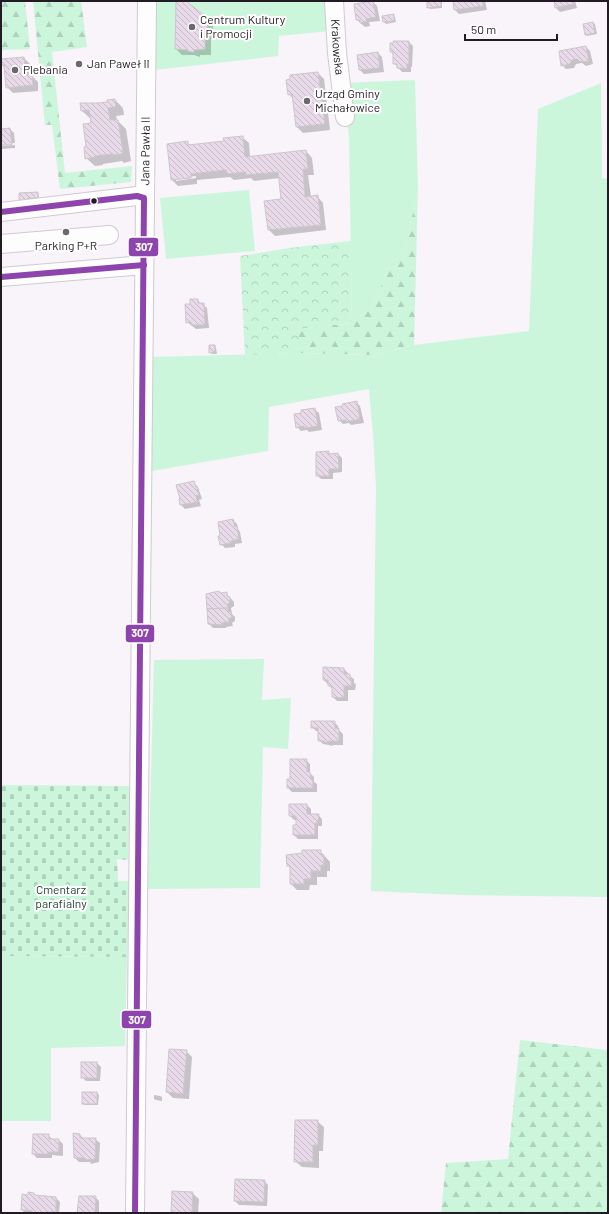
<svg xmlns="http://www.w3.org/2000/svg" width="609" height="1214" font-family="Barlow,sans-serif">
<defs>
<pattern id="forest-firs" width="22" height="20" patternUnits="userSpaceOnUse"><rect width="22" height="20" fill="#ccf6db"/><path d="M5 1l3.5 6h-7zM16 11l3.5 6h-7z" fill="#afd2bc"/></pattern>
<pattern id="cemetery-stones" width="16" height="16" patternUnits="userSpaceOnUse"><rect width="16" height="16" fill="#ccf6db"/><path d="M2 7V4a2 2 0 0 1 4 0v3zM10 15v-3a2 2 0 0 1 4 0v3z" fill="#afd2bc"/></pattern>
<pattern id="park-crowns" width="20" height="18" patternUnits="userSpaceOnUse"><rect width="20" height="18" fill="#ccf6db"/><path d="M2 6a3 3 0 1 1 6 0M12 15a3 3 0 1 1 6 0" fill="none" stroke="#afd2bc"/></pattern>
<pattern id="building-back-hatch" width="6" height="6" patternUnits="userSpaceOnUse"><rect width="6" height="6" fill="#e8dae9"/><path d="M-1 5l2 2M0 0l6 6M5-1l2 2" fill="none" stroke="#c7bac8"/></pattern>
</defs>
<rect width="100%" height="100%" fill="#f9f3fa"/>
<g fill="#ccf6db">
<polygon points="156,1 327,1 330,31 279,36 278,56 155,70"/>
<polygon points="415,80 418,187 405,251 389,265 373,307 352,323 349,137 343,83"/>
<polygon points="601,83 602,178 608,179 608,897 460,895 371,891 376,488 373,435 369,389 269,407 268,451 152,471 150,357 299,353 374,355 414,345 529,331 538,109"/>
<polygon points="249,190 255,251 166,259 160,198"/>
<polygon points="264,659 262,700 291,698 288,749 263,747 260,888 148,889 154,660"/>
<polygon points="1,956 127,957 125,1046 51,1048 51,1121 1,1121"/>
</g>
<g fill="url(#forest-firs)">
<polygon points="1,1 25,1 30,49 1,50"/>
<polygon points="33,1 81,1 87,47 52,52 65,173 132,166 131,182 60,189 52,125 45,125"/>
<polygon points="418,187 414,345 374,355 299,353 298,329 352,323 373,307 389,265 405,251"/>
<polygon points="520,1040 607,1050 608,1049 608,1213 441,1213 446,1163 508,1159"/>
</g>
<polygon fill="url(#cemetery-stones)" points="1,785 130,786 128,860 117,859 118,881 130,881 127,957 1,956"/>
<polygon fill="url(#park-crowns)" points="351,241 352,323 299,329 299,353 245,355 240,256 296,247"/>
<g fill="#0003" fill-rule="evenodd">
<polygon points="177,1 184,1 213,25 213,39 211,39 211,55 200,55 200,57 194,55 182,55 176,49"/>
<polygon points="428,1 442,1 442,8 430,9 428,7"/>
<polygon points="454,1 485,1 487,10 459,14 455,10"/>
<polygon points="555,1 575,1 577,8 560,12 556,8"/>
<polygon points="373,2 377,6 380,21 369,22 370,26 365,27 357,20"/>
<polygon points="393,16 395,17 396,22 386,24 384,22 383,17"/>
<polygon points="593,23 595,24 597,34 587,36 586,35"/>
<polygon points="409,42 413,46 412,67 411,67 411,72 402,72 394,63 394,55 391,52"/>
<polygon points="586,47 590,51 593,64 586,66 582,63 576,64 574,68 566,69 562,65 560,52"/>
<polygon points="378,53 382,57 384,72 364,74 360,70"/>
<polygon points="24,58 30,64 31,75 38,82 38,91 13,93 7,87 5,68 2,65"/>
<polygon points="318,73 324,79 330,130 303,133 297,127 294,100 289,94"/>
<polygon points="115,100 123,108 124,115 116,116 117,120 126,129 131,161 124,163 122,161 103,164 103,165 95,166 86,158 92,124 91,119 82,111"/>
<polygon points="10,129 14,133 15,143 1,144 1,130"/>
<path d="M242 137 249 143 250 158 306 151 312 158 314 175H308L311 197 317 196 323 203 326 230 275 236 269 230 265 202 282 200 280 178 254 181 251 178 234 180 230 177 197 180V184L178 186 172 180 187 142 191 146 225 142ZM196 176V178L176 181V179Z"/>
<polygon points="15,145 15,148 1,149 1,146"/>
<polygon points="37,193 39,195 39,199 20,202"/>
<polygon points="197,300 207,308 209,328 196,329 187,322 191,305"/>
<polygon points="215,346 216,348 217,354 212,354 210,352"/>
<polygon points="356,402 360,406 364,423 351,425 349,423 343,424 339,420"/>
<polygon points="314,409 319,413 322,430 309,432 307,430 301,431 297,427 302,413"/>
<polygon points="328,452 330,455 338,454 342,458 342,472 333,473 333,479 321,479 317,475"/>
<polygon points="194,483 198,487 202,499 199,500 201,506 185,509 181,505"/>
<polygon points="233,520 237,524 238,529 240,532 242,543 235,544 235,547 225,548 221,544"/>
<polygon points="226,593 234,602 234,606 231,608 232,614 235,617 235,621 232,623 233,626 226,627 226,628 213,628 209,624 220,594"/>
<polygon points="344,669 348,673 348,675 354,679 354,683 356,684 355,690 348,690 348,701 337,701 333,697 333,690 324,680"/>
<polygon points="334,722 338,726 338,729 343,734 343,745 334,745 331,746 329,745 323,744 319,740 319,731 316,731 312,727"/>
<polygon points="306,760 310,764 310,773 314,777 314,782 317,784 317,792 292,792 288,788 291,780"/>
<polygon points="307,805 311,809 311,815 318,815 322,819 322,826 318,826 318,839 298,839 294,835 297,820 294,820 290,816"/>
<polygon points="320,851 330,862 330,871 327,871 327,877 317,877 317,885 310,885 309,890 297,890 291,884 291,869 288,865"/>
<polygon points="186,1051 192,1057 189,1099 173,1098 167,1092"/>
<polygon points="97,1063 101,1067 100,1081 86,1081 82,1077"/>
<polygon points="97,1093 99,1095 98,1105 85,1105 83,1104"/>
<polygon points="154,1095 160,1096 162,1097 162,1101 156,1100 154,1099"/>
<polygon points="317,1121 324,1127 323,1151 319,1151 319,1168 302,1167 295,1161"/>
<polygon points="48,1135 52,1139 59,1140 63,1144 63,1156 52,1155 52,1158 37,1158 33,1154"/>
<polygon points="80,1135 84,1139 95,1139 100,1143 99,1162 91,1164 90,1162 79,1162 75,1158"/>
<polygon points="264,1181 268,1185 267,1206 239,1205 235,1201"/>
<polygon points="192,1193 199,1199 198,1213 172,1213"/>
<polygon points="34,1194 36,1196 56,1198 60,1202 59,1213 25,1213 22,1210 29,1196"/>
<polygon points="95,1197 99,1201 99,1213 78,1213"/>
</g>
<g fill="url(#building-back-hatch)" stroke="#ccc6cd">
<polygon points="176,1 186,1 208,18 207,33 205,33 205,49 194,50 194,52 192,52 188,51 188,50 175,49"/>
<polygon points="373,1 376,17 366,19 366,22 360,23 360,20 356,20 354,4"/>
<polygon points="427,1 441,1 441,6 427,8"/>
<polygon points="453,1 483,1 483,6 454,10"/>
<polygon points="554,1 573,1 574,4 555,8"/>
<polygon points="394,14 394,21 383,22 382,16"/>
<polygon points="593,22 595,33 585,35 583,24"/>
<polygon points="393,41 409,41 409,64 407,64 407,69 397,68 397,64 393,64 393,52 390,52 390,43 394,43"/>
<polygon points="586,46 589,61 581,62 577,59 572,60 570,64 561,66 559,51"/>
<polygon points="378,52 380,68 359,70 357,55"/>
<polygon points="24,57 26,75 32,74 33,85 6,88 4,65 1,65 1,59"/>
<polygon points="318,72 325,124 296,127 292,94 288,95 286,80 290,79 290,75"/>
<polygon points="115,99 116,107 108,108 110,120 118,120 123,152 121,154 115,155 113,154 95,156 95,157 85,159 84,147 86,146 83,124 91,123 89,110 81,111 80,103 98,103 107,102 107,100"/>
<polygon points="10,128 12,145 1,145 1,129"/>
<polygon points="243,136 245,157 306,150 308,169 303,169 305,197 318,195 321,225 268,230 264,201 281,199 278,172 246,175 246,172 227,174 226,170 191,174 191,178 171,180 167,144 188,141 188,145 224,141 223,138"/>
<polygon points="38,192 38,198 28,198 28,202 19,202 19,193"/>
<polygon points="190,299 198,299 198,303 204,303 205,325 191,325 191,322 186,323 185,304 190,304"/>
<polygon points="209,345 215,345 215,352 209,353"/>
<polygon points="357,401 360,419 346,422 346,420 338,421 335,407 343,406 342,404"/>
<polygon points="315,408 318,426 304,428 304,426 296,428 294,414 301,413 301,410"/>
<polygon points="329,451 329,454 338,453 339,469 329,469 329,476 316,476 316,452"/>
<polygon points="194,481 196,487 197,487 199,495 196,496 197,501 198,502 180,505 179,499 180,499 176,485"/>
<polygon points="233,519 235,527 237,526 239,539 231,541 231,543 220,545 218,536 220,536 218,522"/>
<polygon points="219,591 220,593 227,592 227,596 230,597 230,602 228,604 228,608 207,609 206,594"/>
<polygon points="228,608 228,611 231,612 232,617 229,619 229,622 222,623 223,625 208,624 207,609"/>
<polygon points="323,667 344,668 344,674 350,674 350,679 352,679 351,686 344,686 344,698 332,697 332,686 328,686 328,680 323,680"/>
<polygon points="311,721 335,721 335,729 339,728 339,741 329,741 326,743 324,741 318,741 318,728 311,728"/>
<polygon points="290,759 307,759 307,772 310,772 311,779 313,779 313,788 287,788 287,779 290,779"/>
<polygon points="289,804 307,804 307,814 319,814 318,823 315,823 315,835 293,835 293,825 296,825 296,816 289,816"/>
<polygon points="302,850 321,850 321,855 324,855 324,865 321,865 321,871 311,871 311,879 304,879 304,884 290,884 290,866 287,866 286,855 302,853"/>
<polygon points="169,1049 187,1050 183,1094 166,1092"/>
<rect x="81" y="1062" width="16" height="16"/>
<rect x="82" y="1092" width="15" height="12"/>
<polygon points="295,1120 318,1120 318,1145 313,1145 313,1162 294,1162"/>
<polygon points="73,1133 80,1134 80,1138 96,1138 95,1159 86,1160 85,1158 74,1158"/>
<polygon points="33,1134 49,1134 49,1139 59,1139 59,1152 48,1152 48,1154 32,1154"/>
<polygon points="235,1179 265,1180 264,1202 234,1201"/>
<polygon points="172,1191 193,1192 192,1213 171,1213"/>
<polygon points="28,1192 34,1193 35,1195 56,1197 56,1212 32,1213 32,1211 21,1210 22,1194 28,1195"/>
<polygon points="79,1196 96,1196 95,1213 77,1213"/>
</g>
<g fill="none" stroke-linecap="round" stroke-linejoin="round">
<defs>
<g id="minor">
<path id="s1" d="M334 1 337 53 345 117"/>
<polyline points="1,212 137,196 144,198"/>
<polyline points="1,244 109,235"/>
<polyline points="1,277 144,265"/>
<path id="s2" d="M135 1213 147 1"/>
</g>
</defs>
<use href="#minor" stroke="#d0cad1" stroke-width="20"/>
<use href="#minor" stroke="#fefdfe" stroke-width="18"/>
<defs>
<g id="bus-1">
<polyline points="1,212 137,196 144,198 135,1213"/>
<polyline points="1,277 144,265"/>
</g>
</defs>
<use href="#bus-1" stroke="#fff" stroke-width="9"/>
<use href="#bus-1" stroke="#8e44ad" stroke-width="6"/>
</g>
<g fill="#6d676e" stroke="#fff" stroke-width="1.5">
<circle cx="192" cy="27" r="4"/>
<circle cx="79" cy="64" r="4"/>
<circle cx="15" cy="70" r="4"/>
<circle cx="307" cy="101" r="4"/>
<circle cx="66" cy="232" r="4"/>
</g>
<circle fill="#221b23" stroke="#fff" stroke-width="1.5" cx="94" cy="201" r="3.5"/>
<g text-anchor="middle" stroke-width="4" stroke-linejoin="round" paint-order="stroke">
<g font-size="12" fill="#221b23" stroke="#fff" text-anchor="start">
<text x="200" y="24">Centrum Kultury<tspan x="200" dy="14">i Promocji</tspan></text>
<text x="87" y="68">Jan Paweł II</text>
<text x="23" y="74">Plebania</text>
<text x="315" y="98">Urząd Gminy<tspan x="315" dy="14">Michałowice</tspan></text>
<text x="66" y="250" text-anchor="middle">Parking P+R</text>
</g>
<g font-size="12" fill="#221b23" stroke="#fff">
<text dy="4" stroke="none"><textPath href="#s1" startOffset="46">Krakowska</textPath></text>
<text dy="4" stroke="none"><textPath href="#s2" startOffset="1062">Jana Pawła II</textPath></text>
</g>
<g font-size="12" fill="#1a3c27" stroke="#fff">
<text x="61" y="894">Cmentarz<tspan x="61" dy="14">parafialny</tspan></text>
</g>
</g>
<g stroke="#fff" stroke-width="1.5">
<rect x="128" y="237" width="31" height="20" rx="4" fill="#8e44ad"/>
<rect x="125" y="624" width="30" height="19" rx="4" fill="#8e44ad"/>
<rect x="121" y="1010" width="31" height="19" rx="4" fill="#8e44ad"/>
</g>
<g font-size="11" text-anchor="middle" font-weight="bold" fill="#fff">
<text x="144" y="251">307</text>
<text x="140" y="637">307</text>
<text x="137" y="1024">307</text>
</g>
<rect width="609" height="1214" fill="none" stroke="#221b23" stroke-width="4"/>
<path d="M465 34v6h92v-6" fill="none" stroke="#221b23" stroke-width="2"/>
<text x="471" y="34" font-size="12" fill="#221b23" stroke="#ffffff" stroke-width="3" paint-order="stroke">50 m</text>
</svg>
